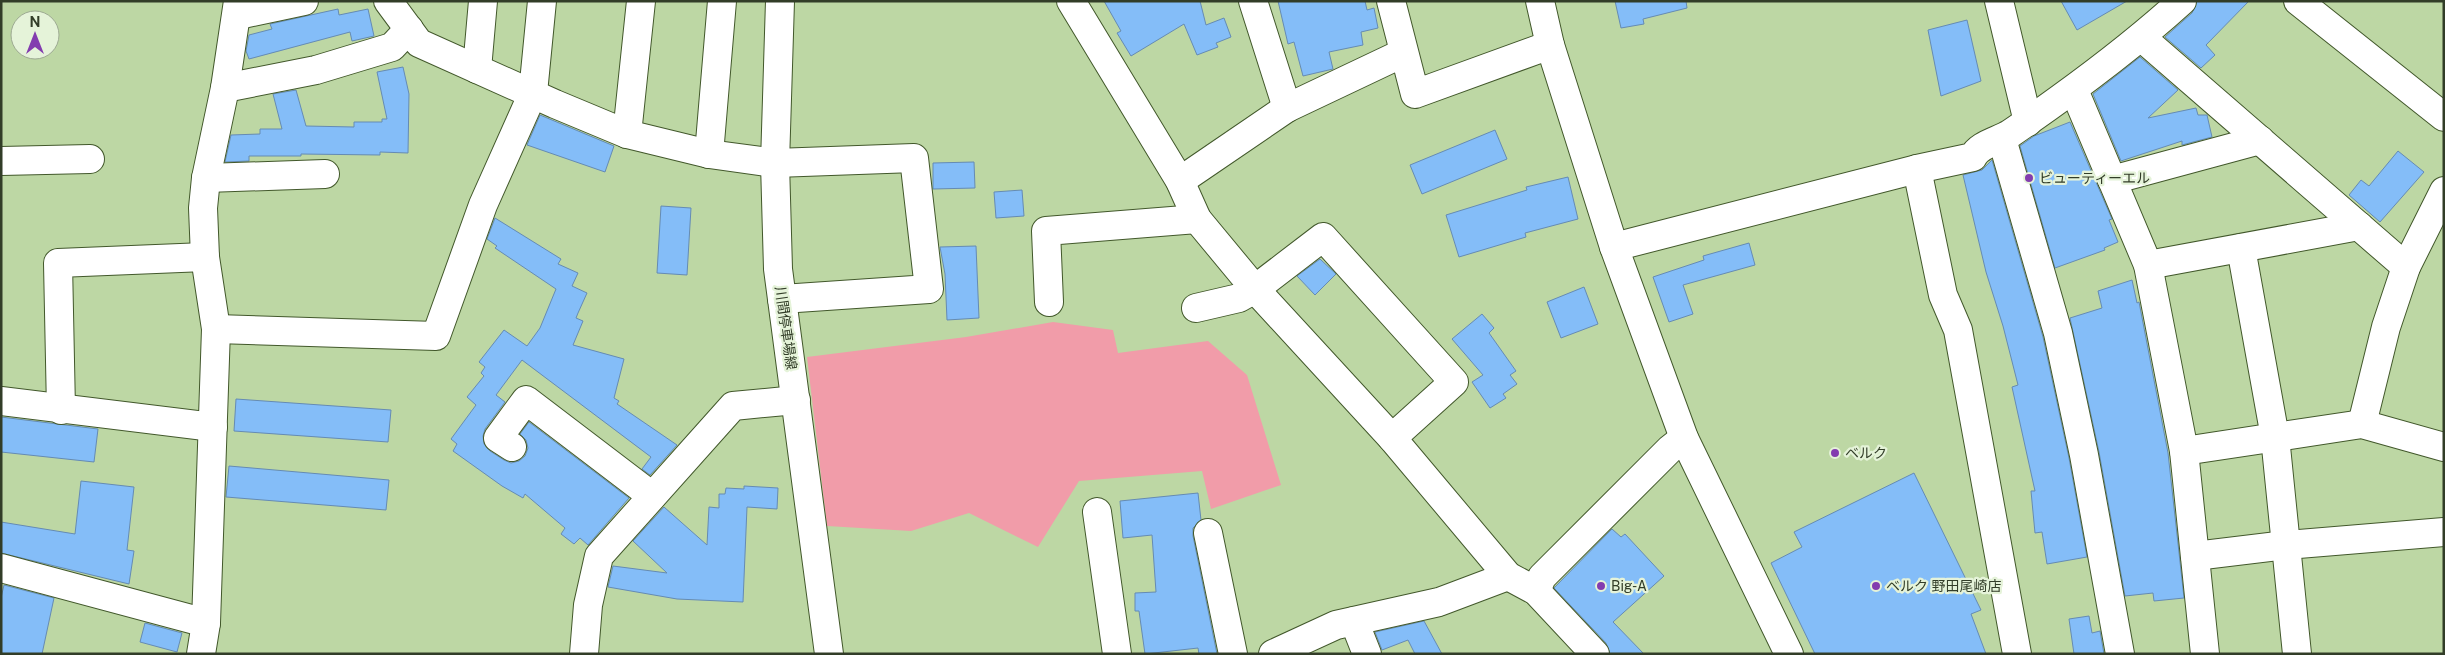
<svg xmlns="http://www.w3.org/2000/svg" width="2445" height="655" font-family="'Public Sans','Noto Sans JP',sans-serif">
<rect width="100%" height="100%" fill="#bdd7a4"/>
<polygon fill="#f19ca9" points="1053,322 1113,330 1118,353 1208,341 1247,375 1281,485 1211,509 1202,471 1079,481 1038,547 969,513 911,531 827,526 807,357 966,337"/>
<g fill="#84bdf8" stroke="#658bb3">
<polygon points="1104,1 1200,1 1206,25 1224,18 1231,37 1216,43 1218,47 1197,55 1184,24 1131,56 1117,33 1121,31"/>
<polygon points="1278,1 1365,1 1367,10 1374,8 1378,28 1361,32 1363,45 1329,52 1333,69 1303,76 1294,42 1288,44"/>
<polygon points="1615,1 1686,1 1687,8 1643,19 1644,24 1621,28"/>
<polygon points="2061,1 2127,1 2077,30"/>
<polygon points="2197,1 2249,1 2206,45 2215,55 2201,68 2165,37 2192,13"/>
<polygon points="338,9 339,15 368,9 374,36 352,41 350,32 249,59 246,51 249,35 272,29 270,24"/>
<polygon points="1967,20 1981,81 1941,96 1928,30"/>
<polygon points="2140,57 2178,90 2148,118 2196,108 2198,115 2207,115 2212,137 2182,145 2182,141 2121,161 2093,94"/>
<polygon points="403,67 409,94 408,153 380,152 380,155 301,154 301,156 249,156 249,161 225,162 231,135 260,134 260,129 282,129 273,94 296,90 306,126 354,127 354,122 382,122 382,119 387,119 377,72"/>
<polygon points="540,115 614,146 605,172 527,145"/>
<polygon points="2070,122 2112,219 2109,220 2118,242 2104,248 2105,250 2055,268 2020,146 2034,136"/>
<polygon points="1495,130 1507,159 1422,194 1410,165"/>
<polygon points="2398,151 2424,172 2380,222 2349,195 2361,180 2369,186"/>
<polygon points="1992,160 2043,337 2069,458 2087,557 2047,564 2042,532 2035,533 2031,491 2035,491 2012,387 2018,385 2003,326 1986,272 1963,175 1982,170"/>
<polygon points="974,162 975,188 933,189 933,163"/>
<polygon points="1568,177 1578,219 1525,233 1526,237 1459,257 1446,215 1527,190 1526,187"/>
<polygon points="1022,190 1024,216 996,218 994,192"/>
<polygon points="661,206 691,208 687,275 657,273"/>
<polygon points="495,218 561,259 558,264 578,273 572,286 587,293 578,313 576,318 583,321 573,345 624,359 614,398 619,401 617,404 677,445 650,475 642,469 651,457 522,360 496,395 505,402 485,429 483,436 484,444 490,451 504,460 511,463 519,461 525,456 528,448 526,440 520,434 529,422 629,498 588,545 580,538 574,544 561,534 565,528 525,494 523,498 502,486 453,451 457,444 451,439 476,405 467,397 484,376 481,373 485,367 479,362 504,330 527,346 540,328 556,289 495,248 497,246 487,239"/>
<polygon points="1749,243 1755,265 1683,285 1693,314 1669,322 1653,277 1704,260 1703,256"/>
<polygon points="976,246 979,318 947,320 945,274 940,247"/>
<polygon points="1320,259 1336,274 1315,295 1297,276"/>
<polygon points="2132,280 2137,303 2139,302 2168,453 2184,598 2154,601 2153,593 2125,596 2099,452 2070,318 2102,308 2098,291"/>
<polygon points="1584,287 1598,324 1561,338 1547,302"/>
<polygon points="1482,314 1494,328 1489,333 1516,371 1510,375 1517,384 1503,394 1506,398 1490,408 1472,382 1483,375 1452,339"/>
<polygon points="236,399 391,410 388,442 234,431"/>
<polygon points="1,417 98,429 94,462 1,452"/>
<polygon points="229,466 389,480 386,510 226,497"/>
<polygon points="1914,473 1981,610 1971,614 1986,654 1815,654 1771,563 1802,547 1794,532"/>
<polygon points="81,481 134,487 127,550 134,551 129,584 1,553 1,522 75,534"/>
<polygon points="744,486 778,488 777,509 747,507 743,602 677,599 608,587 613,566 667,573 633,541 664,507 707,545 709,507 719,508 719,494 725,494 726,488 744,489"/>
<polygon points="1198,493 1201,520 1193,528 1193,536 1217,654 1199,654 1198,648 1145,654 1139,611 1135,611 1135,593 1156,592 1152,535 1123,538 1120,501"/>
<polygon points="1612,529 1621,537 1625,534 1664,576 1613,622 1644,654 1610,654 1606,643 1554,588"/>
<polygon points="4,585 54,598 42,654 1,654 1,598"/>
<polygon points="2089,616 2092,633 2100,631 2104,654 2074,654 2069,619"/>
<polygon points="1424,621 1442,654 1415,654 1408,640 1382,650 1375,632"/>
<polygon points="145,623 182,633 177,652 140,642"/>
</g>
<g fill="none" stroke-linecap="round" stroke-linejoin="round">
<defs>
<g id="minor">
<polyline points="388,1 419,43 555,104 627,134 709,154 775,163 914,158 929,289 782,299"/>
<polyline points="1071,1 1180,181 1197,219 1255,289 1392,438 1508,576 1536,591 1595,654"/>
<polyline points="1253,1 1287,108"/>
<polyline points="1391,1 1415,94 1550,45"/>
<polyline points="1540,1 1550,45 1614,247 1684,438 1789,654"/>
<polyline points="1999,1 2028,122"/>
<polyline points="2298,1 2444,117"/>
<polyline points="238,15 304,1"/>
<polyline points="2141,37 2406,267"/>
<polyline points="477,69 483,1"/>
<polyline points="225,88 316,70 392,47 409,29"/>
<polyline points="2074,90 2148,265 2184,451 2205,654"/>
<polyline points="627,134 641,1"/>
<polyline points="2002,139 2058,333 2084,455 2120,654"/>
<polyline points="709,154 722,1"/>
<polyline points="1,161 90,159"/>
<polyline points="1917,169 1943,295 1958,330 2017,654"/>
<polyline points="206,178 325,174"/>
<polyline points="2112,180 2260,140"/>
<polyline points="1180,181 1287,108 1403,53"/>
<path d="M1614 247 1917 169 1973 157C1979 144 1999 141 2011 133 2071 92 2128 50 2182 1"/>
<polyline points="2241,248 2275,437 2297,654"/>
<polyline points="2148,265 2359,226"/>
<polyline points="1049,302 1046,231 1197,219"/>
<polyline points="1196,308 1239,298 1255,289 1323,237 1454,382 1392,438"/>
<polyline points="216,329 436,336 483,205 533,93 542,1"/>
<polyline points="1,401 213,427"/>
<polyline points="61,410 58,263 205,257"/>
<polyline points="2362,424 2386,327 2406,267 2444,191"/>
<polyline points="512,447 498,438 526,400 652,496"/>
<polyline points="2184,451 2362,424 2444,447"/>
<polyline points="1097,512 1117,654"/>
<polyline points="1208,533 1233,654"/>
<polyline points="2195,556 2286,545 2444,532"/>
<polyline points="1,568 206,623"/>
<polyline points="1536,591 1542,577 1670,449 1684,438"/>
<polyline points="1354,621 1367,654"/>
<polyline points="201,654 206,623 216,329 205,257 203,208 206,178 225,88 238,1"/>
<polyline points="584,654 588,605 599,556 733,406 796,400"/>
<polyline points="1273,654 1336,625 1439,602 1508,576"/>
</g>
<polyline id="major" points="780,1 775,163 778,269 829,654"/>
</defs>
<use href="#minor" stroke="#42582b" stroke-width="30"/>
<use href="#major" stroke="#42582b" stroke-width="30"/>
<use href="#minor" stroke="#fff" stroke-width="28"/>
<use href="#major" stroke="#fff" stroke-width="28"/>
</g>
<g fill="#833caf" stroke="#e5f3d9" stroke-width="2">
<circle cx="2029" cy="178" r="5"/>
<circle cx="1835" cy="453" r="5"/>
<circle cx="1601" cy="586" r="5"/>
<circle cx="1876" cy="586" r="5"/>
</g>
<g text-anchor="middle" stroke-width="4.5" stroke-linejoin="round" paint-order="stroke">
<g font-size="14" fill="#323d28" stroke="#e5f3d9" text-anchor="start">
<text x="2039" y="183">ビューティーエル</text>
<text x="1845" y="458">ベルク</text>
<text x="1611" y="591">Big-A</text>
<text x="1886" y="591">ベルク 野田尾崎店</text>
</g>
<g font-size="14" fill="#323d28" stroke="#e5f3d9">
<text transform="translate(786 328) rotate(82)" y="5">川間停車場線</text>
</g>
</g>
<rect width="2445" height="655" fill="none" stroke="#323d28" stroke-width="5"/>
<g transform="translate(35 35)"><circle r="24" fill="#e5f3d9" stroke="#9daa92"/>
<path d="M0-4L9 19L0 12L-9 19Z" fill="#833caf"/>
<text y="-8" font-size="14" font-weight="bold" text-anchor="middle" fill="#323d28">N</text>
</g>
</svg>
